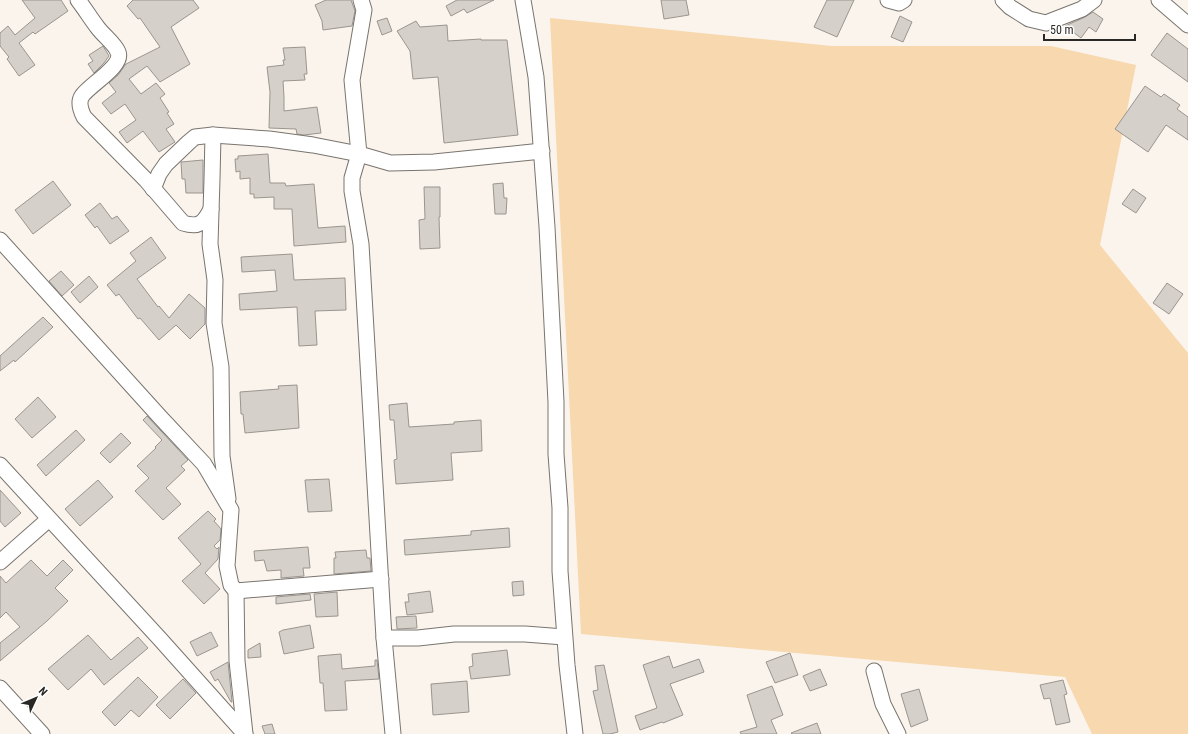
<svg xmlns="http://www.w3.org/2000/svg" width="1188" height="734" font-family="'Roboto Condensed',sans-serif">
<rect width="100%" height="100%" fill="#faf4ed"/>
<polygon fill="#f8d8ae" points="550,18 832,46 1051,46 1136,65 1100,245 1188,353 1188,734 1092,734 1065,677 581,634"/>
<g fill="#d5d0c9" stroke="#9a958e">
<polygon points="22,0 61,0 68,11 35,34 33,32 19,43 35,65 19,76 7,59 9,57 0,46 0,33 8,26 15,35 35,18"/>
<polygon points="133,0 193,0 199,8 171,27 190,64 160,82 147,66 129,79 141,94 156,83 165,94 160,98 169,112 167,113 174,124 166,129 175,142 159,152 143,131 127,143 119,132 136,120 125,104 111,114 102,103 116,92 109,83 118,75 126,64 160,47 140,18 138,19 127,6"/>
<polygon points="326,0 351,0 355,11 352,26 323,30 322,21 315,5"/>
<polygon points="457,0 494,0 467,13 464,9 451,16 446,6"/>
<polygon points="661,0 686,0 689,15 664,19"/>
<polygon points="827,0 854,0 837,37 814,27"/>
<polygon points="1093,12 1103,19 1096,32 1089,27 1081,38 1065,26 1085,17"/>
<polygon points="900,16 912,22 903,42 891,37"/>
<polygon points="387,18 392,31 382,35 377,21"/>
<polygon points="416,21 420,27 447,25 448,41 481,39 481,40 507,40 518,135 444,143 438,77 413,79 410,51 397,31"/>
<polygon points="1167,33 1188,49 1188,82 1151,55"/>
<polygon points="103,46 109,56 104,63 94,73 88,64 93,61 89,55"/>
<polygon points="305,47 307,74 304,74 305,80 283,81 284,97 284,111 317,107 321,133 304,135 297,134 296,129 269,128 270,92 267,67 284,65 283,60 285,60 283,48"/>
<polygon points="1145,86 1161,97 1164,94 1180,105 1177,109 1188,117 1188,140 1166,125 1148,152 1115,129"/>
<polygon points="268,154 270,183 285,183 286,186 314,184 318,228 345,226 346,242 294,246 292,209 274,209 274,197 254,198 254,194 250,194 250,178 240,179 240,171 236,172 235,159 238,159 238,156"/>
<polygon points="203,160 203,193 186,193 185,179 182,179 181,162"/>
<polygon points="53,181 71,205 33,234 15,210"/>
<polygon points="503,183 504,198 507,198 506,214 495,214 493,184"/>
<polygon points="424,187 440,187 440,217 439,217 440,248 420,249 419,220 425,219"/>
<polygon points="1133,189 1146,198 1136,213 1122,204"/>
<polygon points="100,203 112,219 117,216 129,231 110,244 97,226 95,228 85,215"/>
<polygon points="151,237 166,258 137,279 158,307 159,306 169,318 189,294 205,308 205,324 190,339 176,325 159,340 140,318 138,319 119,294 116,296 107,285 136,261 130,253"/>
<polygon points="292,254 294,280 345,278 346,310 315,311 317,345 299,346 297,307 240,310 239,294 277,291 275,270 242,272 241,257"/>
<polygon points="61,271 74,285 62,296 49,281"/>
<polygon points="89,276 98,287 80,303 71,292"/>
<polygon points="1167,283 1183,294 1169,314 1153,303"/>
<polygon points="43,317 53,327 15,362 14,360 0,371 0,356"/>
<polygon points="297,385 299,428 245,433 243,414 241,414 240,392 279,389 278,386"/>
<polygon points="38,397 56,417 32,438 15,419"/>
<polygon points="407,403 409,427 454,424 454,422 481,420 482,451 451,453 453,480 396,484 394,460 397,459 394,420 390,420 389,405"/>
<polygon points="147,416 188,460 181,466 185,470 166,488 181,504 163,520 135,491 149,478 137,466 156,448 155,447 162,440 143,420"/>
<polygon points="76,430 85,440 46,476 37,465"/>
<polygon points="121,433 131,443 110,463 100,453"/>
<polygon points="329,479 332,511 308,512 305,480"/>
<polygon points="98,480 113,497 80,526 65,509"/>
<polygon points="0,490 21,513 5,527 0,521"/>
<polygon points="208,511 216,519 214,521 221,529 220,540 214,546 217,549 219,547 218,559 205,573 220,589 204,604 182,581 201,564 178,538"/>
<polygon points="509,528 510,547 405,555 404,540 471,535 471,531"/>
<polygon points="308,547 310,568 303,568 304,576 281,578 281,570 267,571 264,560 255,561 254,551"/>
<polygon points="366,550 367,558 370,558 371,571 334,574 334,558 336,558 335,552"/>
<polygon points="31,560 47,576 63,560 73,570 55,588 68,601 47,621 0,661 0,643 20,627 6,612 0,618 0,576 6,583"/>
<polygon points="523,581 524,595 513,596 512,582"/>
<polygon points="430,591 433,612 407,615 405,602 409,602 408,594"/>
<polygon points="337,592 338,616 316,617 314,594"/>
<polygon points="310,594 311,600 276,604 276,597"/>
<polygon points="416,616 417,628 397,629 396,617"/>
<polygon points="310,625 314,648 284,654 279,632 283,630"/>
<polygon points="211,632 218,646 197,656 190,642"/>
<polygon points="88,635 111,660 138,637 148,648 104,685 91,669 68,690 48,669"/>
<polygon points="260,643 261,657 248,658 248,650"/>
<polygon points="507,650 510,675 471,679 469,667 473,666 472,654"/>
<polygon points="790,653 798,675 775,683 766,662"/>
<polygon points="341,654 342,669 375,666 375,660 377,660 379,679 345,681 347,710 325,711 323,683 320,683 318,656"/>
<polygon points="669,656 673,668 699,659 704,672 670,684 683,715 663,723 662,722 640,730 635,716 657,708 643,665"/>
<polygon points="228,662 232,702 231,702 218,679 215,681 210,672"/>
<polygon points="604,665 618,732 610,734 603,734 593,691 598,690 595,666"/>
<polygon points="820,669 827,685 810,691 803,676"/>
<polygon points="138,677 158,697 139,717 131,710 115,726 102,712"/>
<polygon points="183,679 196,693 170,719 156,705"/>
<polygon points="1063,680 1067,694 1064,695 1070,722 1056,725 1050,698 1044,699 1040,685"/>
<polygon points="467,681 469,712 433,715 431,684"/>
<polygon points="772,686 783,715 771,720 777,734 741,734 740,732 757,727 747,695"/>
<polygon points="919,689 928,720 911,727 901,694"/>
<polygon points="817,723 821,734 792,734 791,733"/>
<polygon points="272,724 275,734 265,734 262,726"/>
</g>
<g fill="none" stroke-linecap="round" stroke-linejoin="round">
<defs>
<g id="minor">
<path d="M78 0C85 9 91 19 98 28 103 35 115 44 118 52 124 66 89 85 82 96 78 102 81 111 84 117L146 180 183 223C199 228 204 223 211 209"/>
<polyline points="361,0 364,10 352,80 359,154 352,178 352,191 361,244 384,638 393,734"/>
<polyline points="523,0 536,77 547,227 556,402 556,454 560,508 560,571 567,665 575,734"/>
<polyline points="888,0 899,3 904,0"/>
<polyline points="1003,0 1010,7 1029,19 1046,23 1082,9 1094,0"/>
<polyline points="1159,0 1188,25"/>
<polyline points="213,135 212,179 210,244 215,280 214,323 221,367 222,456 228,499"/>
<polyline points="153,189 159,174 166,164 189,142 195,137 213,135 269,139 313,145 359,154 390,163 434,162 542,151"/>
<polyline points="0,240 160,417 204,464 231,510 227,566 231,585 236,591 381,579"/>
<polyline points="0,465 160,639 245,734"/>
<polyline points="0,562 49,519"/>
<polyline points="236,591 237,661 245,734"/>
<polyline points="384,638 418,638 454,634 525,634 564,637"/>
<polyline points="874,671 883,704 898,734"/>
<polyline points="0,688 42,734"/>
</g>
</defs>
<use href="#minor" stroke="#79746e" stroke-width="17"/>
<use href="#minor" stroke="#fff" stroke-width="15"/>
</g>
<g transform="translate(36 698) rotate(46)" stroke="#ffffff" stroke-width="3" paint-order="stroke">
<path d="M0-3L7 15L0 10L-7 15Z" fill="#2a2825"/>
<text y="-6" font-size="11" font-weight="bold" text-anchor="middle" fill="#2a2825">N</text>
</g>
<path d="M1044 34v6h91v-6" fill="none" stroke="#2a2825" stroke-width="2"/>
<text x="1050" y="34" font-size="12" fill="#2a2825" stroke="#ffffff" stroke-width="3" paint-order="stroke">50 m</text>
</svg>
